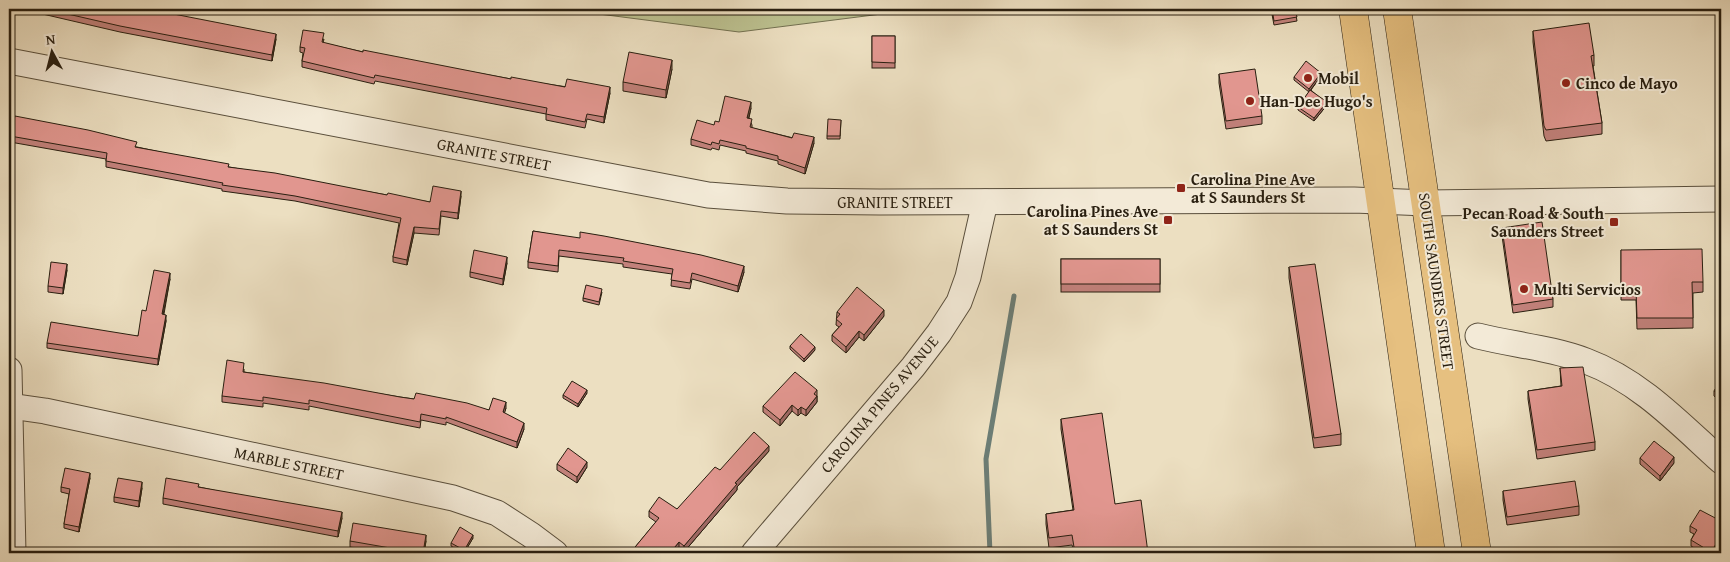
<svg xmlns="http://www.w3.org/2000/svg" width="1730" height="562" font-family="'Gentium Book Plus',serif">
<rect width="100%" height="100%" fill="#ecdfc1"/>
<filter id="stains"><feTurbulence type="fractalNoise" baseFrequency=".004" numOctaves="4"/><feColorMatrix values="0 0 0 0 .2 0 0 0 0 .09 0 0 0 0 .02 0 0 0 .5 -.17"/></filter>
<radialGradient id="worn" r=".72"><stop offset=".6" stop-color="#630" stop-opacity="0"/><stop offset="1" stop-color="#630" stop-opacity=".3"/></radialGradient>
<polygon fill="#bcc190" stroke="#727050" points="560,9 921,9 739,32"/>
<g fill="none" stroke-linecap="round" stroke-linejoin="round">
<polyline stroke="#6c7d75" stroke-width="5" points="990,553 986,459 1014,296"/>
<defs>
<g id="minor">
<polyline points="9,61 708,195 787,201 880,202 1354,200 1426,203 1721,199"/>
<path d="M1478 336C1514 345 1552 348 1586 361 1640 381 1680 424 1721 461"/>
<polyline points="9,370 13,553"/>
<polyline points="10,406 45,411 453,498 497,513 531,535 555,553"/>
<polyline points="754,553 913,367 939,333 959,302 968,277 985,202"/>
</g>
<g id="highway">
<polyline points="1353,9 1431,553"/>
<polyline points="1397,9 1477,553"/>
</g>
</defs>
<use href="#minor" stroke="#5a4f3c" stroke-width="27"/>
<use href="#highway" stroke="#291f10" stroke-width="29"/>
<use href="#minor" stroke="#f3ead7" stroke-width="25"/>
<use href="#highway" stroke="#e6c080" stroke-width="28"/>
</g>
<g fill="#c2817b" stroke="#291f10">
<polygon points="21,9 148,9 276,39 272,61 120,32"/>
<polygon points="1271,9 1295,9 1297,21 1274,25"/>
<polygon points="1533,31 1594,55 1594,66 1593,66 1602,123 1602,134 1546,141 1544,136 1533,42"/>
<rect x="872" y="36" width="23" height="32"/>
<polygon points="324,39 323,43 363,52 511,79 610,93 604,123 587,119 585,128 546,120 546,114 375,81 374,84 302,67 302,61 303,53 300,52 300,47"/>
<polygon points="672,69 666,98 623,91 623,82"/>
<polygon points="1219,74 1262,116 1262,124 1226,129 1219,83"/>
<polygon points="1321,76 1311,90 1327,105 1314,121 1298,110 1298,107 1309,92 1294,80 1294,77"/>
<polygon points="751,108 749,118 752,125 752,128 814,143 805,174 778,164 778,161 746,153 746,151 720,145 719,150 712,148 711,150 691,145 691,139 719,122"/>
<polygon points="841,120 840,139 827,139 827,136"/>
<polygon points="10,136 137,147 229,167 387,195 430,202 461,196 458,219 441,216 439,235 414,233 407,265 393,262 393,257 399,223 295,201 222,191 222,189 106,167 106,159 10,142"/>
<polygon points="1502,228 1553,299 1553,307 1513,313 1502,236"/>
<polygon points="533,231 744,272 738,292 692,279 690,289 671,286 672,274 623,267 623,264 559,256 558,272 528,268 528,262"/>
<polygon points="1621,250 1703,282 1703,292 1693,293 1693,328 1637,329 1636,300 1621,300"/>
<rect x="1061" y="259" width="99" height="33"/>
<polygon points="507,263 503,285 470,277 470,272"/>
<polygon points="1289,267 1341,434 1341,445 1314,448 1289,278"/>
<polygon points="67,270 63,294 48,292 48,286"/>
<polygon points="170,279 164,314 166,321 158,365 47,348 47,343 138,336 146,311"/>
<polygon points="602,292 599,305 583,301 583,298"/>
<polygon points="837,312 884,316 864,341 859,337 846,353 832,341 832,335 839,327 836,325"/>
<polygon points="790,346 815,350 804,362 790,349"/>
<polygon points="1560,368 1595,442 1595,450 1537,459 1528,399 1528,391 1561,386"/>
<polygon points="244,369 244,372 400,397 489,410 506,408 504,413 524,429 517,448 446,422 446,425 421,420 420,428 309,406 309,410 263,403 263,407 222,402 222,396"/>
<polygon points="1721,381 1721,402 1714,396 1714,391"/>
<polygon points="817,390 817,402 806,416 801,413 798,416 792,411 780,426 763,412 763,406"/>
<polygon points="587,393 578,407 563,398 563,395"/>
<polygon points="1061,419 1115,504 1148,553 1074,553 1072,545 1049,548 1046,524 1046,514 1073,510 1061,429"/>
<polygon points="769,451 737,487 737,490 684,552 679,548 674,553 631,553 631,552 656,522 649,517 649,511 677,509 720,470"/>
<polygon points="1640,458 1674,463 1660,481 1640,464"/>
<polygon points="557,464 587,467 577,483 557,470"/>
<polygon points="90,478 79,532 64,528 64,524 69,494 61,492 61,487"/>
<polygon points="199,487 342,518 338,537 163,504 163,498"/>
<polygon points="142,488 139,507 114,502 114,497"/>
<polygon points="1503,491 1579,506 1579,515 1507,525 1503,500"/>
<polygon points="1721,521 1714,553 1703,553 1691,546 1691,540 1694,534 1690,532 1690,526"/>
<polygon points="473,538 466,550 460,551 451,546 451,543"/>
<polygon points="350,541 426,541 424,553 386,553 350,547"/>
</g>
<g fill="#9e6964" stroke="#291f10">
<polygon points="276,34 276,39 272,61 272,55"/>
<polygon points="672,60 672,69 666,98 666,90"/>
<polygon points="1321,73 1321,76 1309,92 1309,89"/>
<polygon points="610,87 610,93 604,123 604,117"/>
<polygon points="751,102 751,108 747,124 747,118"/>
<polygon points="1327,102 1327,105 1314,121 1314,118"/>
<polygon points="814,137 814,143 805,174 805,168"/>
<polygon points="461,191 461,196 458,219 458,213"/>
<polygon points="414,227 414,233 407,265 407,260"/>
<polygon points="507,257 507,263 503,285 503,279"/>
<polygon points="67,264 67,270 63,294 63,288"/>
<polygon points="744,266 744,272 738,292 738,286"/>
<polygon points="170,273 170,279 162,320 162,314"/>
<polygon points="884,310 884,316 864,341 864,335"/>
<polygon points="166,315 166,321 158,365 158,359"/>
<polygon points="859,331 859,337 846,353 846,347"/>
<polygon points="815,347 815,350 804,362 804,359"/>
<polygon points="587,390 587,393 578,407 578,404"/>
<polygon points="817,396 817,402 806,416 806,410"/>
<polygon points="506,402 506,408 503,418 503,412"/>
<polygon points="792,405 792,411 780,426 780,420"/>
<polygon points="801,407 801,413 798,416 798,410"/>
<polygon points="524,423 524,429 517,448 517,442"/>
<polygon points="769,446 769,451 737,487 737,490 684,552 684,546 735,483"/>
<polygon points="1674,457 1674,463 1660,481 1660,476"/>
<polygon points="587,462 587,467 577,483 577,477"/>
<polygon points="90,473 90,478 79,532 79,527"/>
<polygon points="142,482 142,488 139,507 139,501"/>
<polygon points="342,512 342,518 338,537 338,531"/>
<polygon points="426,535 426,541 424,553 423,553"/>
<polygon points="473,535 473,538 464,553 464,550"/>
<polygon points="1721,536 1721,541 1714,553 1711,553"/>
<polygon points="679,542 679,548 674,553 670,553"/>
</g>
<g fill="#e1968f" stroke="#291f10">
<polygon points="46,9 148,9 276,34 272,55 120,26"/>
<polygon points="1272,9 1295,9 1297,17 1274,21"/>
<polygon points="1589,23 1594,55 1591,56 1602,123 1546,130 1544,126 1533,31"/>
<polygon points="303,30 324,33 322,42 363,52 363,50 511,79 511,77 565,87 567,79 610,87 604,117 587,114 585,122 546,114 547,108 375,75 374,78 302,61 305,48 300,47"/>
<polygon points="872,36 895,36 895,63 872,62"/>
<polygon points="629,52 672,60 666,90 623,82"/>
<polygon points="1306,61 1321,73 1309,89 1294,77"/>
<polygon points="1255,69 1262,116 1226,121 1219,74"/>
<polygon points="1310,90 1327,102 1314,118 1298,107"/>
<polygon points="725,96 751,102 747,118 752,119 750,127 792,138 794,133 814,137 805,168 778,159 778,156 746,148 746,146 720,140 719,144 712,142 711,145 691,139 697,120 714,125 715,121 719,122"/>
<polygon points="15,116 88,130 137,142 135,147 229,164 228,167 275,173 387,195 388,193 430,202 433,186 461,191 458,213 441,211 439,229 414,227 407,260 393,257 401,218 295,196 222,185 223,183 106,161 107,153 10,136"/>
<polygon points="828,119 841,120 840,136 827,136"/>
<polygon points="1542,222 1553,299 1513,305 1502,228"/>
<polygon points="533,231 580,238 580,232 604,236 701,255 744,266 738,286 692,273 690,283 671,280 673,269 623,261 624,258 559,250 558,266 528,262"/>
<polygon points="1702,249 1703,282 1692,282 1693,318 1637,318 1636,289 1621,289 1621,250"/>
<polygon points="474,250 507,257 503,279 470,272"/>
<rect x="1061" y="259" width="99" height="25"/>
<polygon points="51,262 67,264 63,288 48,286"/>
<polygon points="1315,264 1341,434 1314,438 1289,267"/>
<polygon points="154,270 170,273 162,314 166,315 158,359 47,343 51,322 138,336 142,310 146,311"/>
<polygon points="586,285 602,289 599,302 583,298"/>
<polygon points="857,287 884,310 864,335 859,331 846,347 832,335 842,324 836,319 840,314 837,312"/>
<polygon points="801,334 815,347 804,359 790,346"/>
<polygon points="227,360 244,363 243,372 324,383 400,397 414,399 416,393 467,403 489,410 493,398 506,402 503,412 524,423 517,442 446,417 446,419 421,414 420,422 309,400 309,404 263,397 263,401 222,396"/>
<polygon points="1583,367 1595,442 1537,450 1528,391 1562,386 1560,368"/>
<polygon points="795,372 817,390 814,394 817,396 806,410 801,407 798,410 792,405 780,420 763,406"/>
<polygon points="572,381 587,390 578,404 563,395"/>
<polygon points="1721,381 1721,397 1714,391"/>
<polygon points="1102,413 1115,504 1141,500 1148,553 1075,553 1072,535 1049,538 1046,514 1074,510 1061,419"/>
<polygon points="754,432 769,446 735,483 737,484 684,546 679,542 670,553 632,553 631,552 659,518 649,511 659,497 677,509 715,467 720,470"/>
<polygon points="1654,441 1674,457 1660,476 1640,458"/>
<polygon points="568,448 587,462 577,477 557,464"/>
<polygon points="65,468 90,473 79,527 64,524 70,489 61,487"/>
<polygon points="118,478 142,482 139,501 114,497"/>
<polygon points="166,478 199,484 198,487 342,512 338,531 163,498"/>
<polygon points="1575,481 1579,506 1507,517 1503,491"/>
<polygon points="1700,510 1721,521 1721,536 1711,552 1691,540 1697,530 1690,526"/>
<polygon points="353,523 426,535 423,553 419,553 350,541"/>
<polygon points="460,527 473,535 465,549 462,548 462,549 451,543"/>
<polygon points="462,548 471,553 459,553"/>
</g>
<g fill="#8f2418" stroke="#f3ead7" stroke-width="2">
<circle cx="1308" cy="78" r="5"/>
<circle cx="1566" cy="83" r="5"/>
<circle cx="1250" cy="101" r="5"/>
<rect x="1176" y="183" width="10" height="10" rx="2.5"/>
<rect x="1163" y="215" width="10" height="10" rx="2.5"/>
<rect x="1609" y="217" width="10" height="10" rx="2.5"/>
<circle cx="1524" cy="289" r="5"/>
</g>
<g text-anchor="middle" stroke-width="4" stroke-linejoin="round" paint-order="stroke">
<g font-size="16" font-weight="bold" fill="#291f10" stroke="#f3ead7" text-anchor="start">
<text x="1318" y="84">Mobil</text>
<text x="1576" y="89">Cinco de Mayo</text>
<text x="1260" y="107">Han-Dee Hugo's</text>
<text x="1191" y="185">Carolina Pine Ave<tspan x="1191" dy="18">at S Saunders St</tspan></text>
<text x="1158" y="217" text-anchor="end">Carolina Pines Ave<tspan x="1158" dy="18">at S Saunders St</tspan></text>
<text x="1604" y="219" text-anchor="end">Pecan Road &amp; South<tspan x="1604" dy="18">Saunders Street</tspan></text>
<text x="1534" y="295">Multi Servicios</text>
</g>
<g font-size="16" fill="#291f10" stroke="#f3ead7">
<text transform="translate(494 154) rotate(11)" y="6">GRANITE STREET</text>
<text x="895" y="208">GRANITE STREET</text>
<text transform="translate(1437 281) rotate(82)" y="6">SOUTH SAUNDERS STREET</text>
<text transform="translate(879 404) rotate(-50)" y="6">CAROLINA PINES AVENUE</text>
<text transform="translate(289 463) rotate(12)" y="6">MARBLE STREET</text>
</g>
</g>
<rect width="1730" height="562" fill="none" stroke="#ecdfc1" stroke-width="30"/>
<rect x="10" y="10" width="1710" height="542" fill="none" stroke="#291f10" stroke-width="2.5"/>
<rect x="15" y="15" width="1700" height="532" fill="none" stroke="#291f10"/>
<g transform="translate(52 52) rotate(353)" stroke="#f3ead7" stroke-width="4" paint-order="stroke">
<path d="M0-4L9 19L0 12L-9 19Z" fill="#291f10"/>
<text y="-8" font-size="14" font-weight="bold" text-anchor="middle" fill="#291f10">N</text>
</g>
<rect width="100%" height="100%" filter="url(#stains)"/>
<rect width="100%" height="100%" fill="url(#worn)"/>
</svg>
